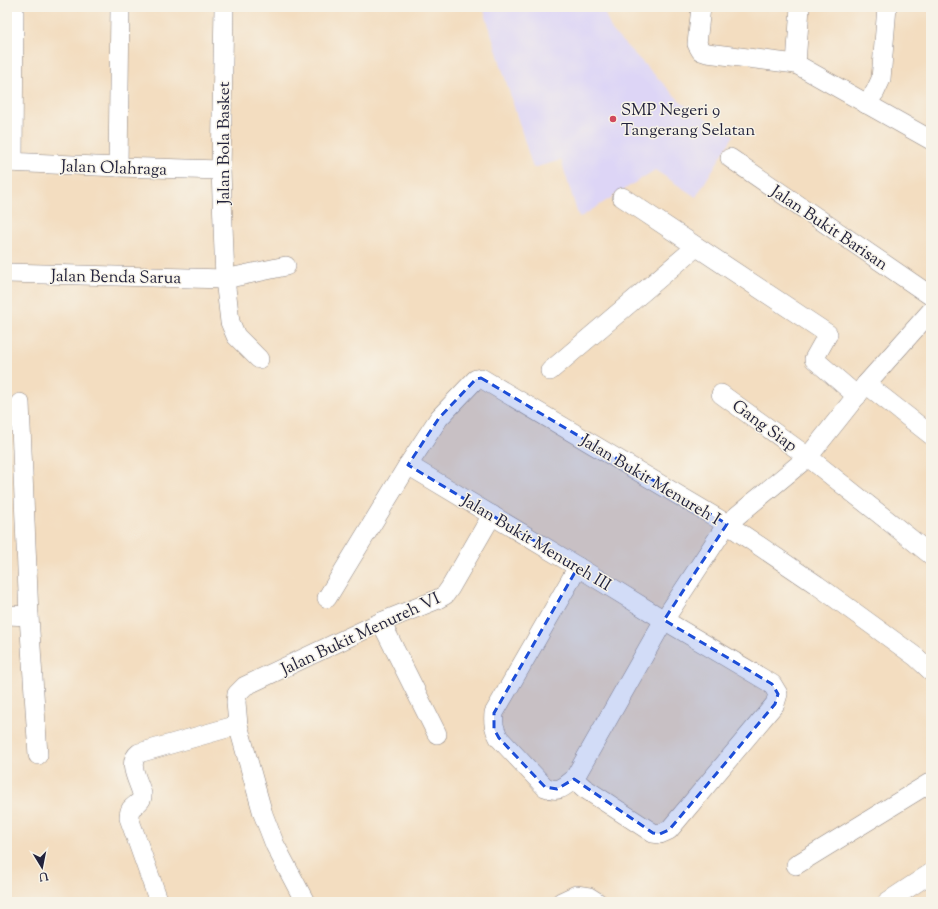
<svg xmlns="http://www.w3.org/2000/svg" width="938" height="909" font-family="'Sorts Mill Goudy',serif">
<rect width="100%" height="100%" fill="#f7f3e8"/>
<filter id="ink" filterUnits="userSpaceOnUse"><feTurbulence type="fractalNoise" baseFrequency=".025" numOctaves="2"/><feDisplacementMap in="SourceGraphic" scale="8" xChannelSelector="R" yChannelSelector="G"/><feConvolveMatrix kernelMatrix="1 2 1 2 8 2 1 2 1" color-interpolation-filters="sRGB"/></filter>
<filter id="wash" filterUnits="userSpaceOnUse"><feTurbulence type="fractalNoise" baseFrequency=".012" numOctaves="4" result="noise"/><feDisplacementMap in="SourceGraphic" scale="16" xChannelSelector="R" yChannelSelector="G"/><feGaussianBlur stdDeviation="0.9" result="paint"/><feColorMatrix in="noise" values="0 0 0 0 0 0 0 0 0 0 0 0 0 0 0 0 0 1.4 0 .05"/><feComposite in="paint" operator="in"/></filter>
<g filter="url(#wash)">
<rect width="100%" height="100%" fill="#f3ddc0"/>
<polygon fill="#ddd5f6" points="483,7 602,7 612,31 682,103 734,135 696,197 655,170 579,218 561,160 533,168"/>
</g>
<g filter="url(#ink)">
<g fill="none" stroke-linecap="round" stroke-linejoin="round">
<defs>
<g id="minor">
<polyline points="224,7 221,170 225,279 230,322 236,336 259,359"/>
<polyline points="701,7 697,44 701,51 707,53 796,64 931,140"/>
<polyline points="796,64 800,7"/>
<polyline points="866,104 875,92 881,79 887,7"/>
<polyline points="730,158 931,296"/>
<polyline points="7,162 118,167 221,170"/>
<polyline points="13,162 14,7"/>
<polyline points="118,167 120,7"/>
<polyline points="622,197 828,334 814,359 857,396"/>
<polyline points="7,273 225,279 286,266"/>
<polyline points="550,371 696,247"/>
<polyline points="866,384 931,435"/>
<polyline points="721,394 808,457 931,555"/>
<polyline points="20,403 29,616 38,755"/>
<polyline points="408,465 578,567 664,620 772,684 778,694 775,704 669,830 660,834 653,833 584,788 574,779"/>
<path d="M578 567 494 713C493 723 494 729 499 738L545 787C559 793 564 787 574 779L664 620 727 524 808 457 866 384 931 311"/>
<polyline points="327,598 408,465 439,418 476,379 481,378 727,524 817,585 916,657 931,671"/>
<polyline points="7,615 29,616"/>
<polyline points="381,622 437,734"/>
<polyline points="796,865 931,782"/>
<path d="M159 902 129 818C129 815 129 812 131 809 135 804 143 802 142 794 139 781 126 763 139 753L238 725"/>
<polyline points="305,902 275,845 263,814 238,725 236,702 237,694 245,686 381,622 436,600 445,595 450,588 492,515"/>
<polyline points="561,902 576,895 589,897 597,902"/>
<polyline points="887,902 931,873"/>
</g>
</defs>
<use href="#minor" stroke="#8a807e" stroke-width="20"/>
<use href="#minor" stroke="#fff" stroke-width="19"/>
</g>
</g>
<path fill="#1d4ed8" fill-opacity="0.2" stroke="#1d4ed8" stroke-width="3" stroke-dasharray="8 5" stroke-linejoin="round" d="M481 378 727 524 664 620 772 684 778 694 775 704 669 830 660 834 653 833 574 779 557 789 545 787 499 738 494 729V713L578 567 408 465 439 418 476 379Z"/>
<circle fill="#d1495b" stroke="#f7f3e8" stroke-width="1.5" cx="613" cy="119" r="4"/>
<g text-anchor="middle" stroke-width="3" stroke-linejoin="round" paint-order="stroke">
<g font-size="17" fill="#22223b" stroke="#f7f3e8" text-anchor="start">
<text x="621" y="115">SMP Negeri 9<tspan x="621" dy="20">Tangerang Selatan</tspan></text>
</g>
<g font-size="17" fill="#22223b" stroke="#f7f3e8">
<text transform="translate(223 143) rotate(-90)" y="6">Jalan Bola Basket</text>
<text transform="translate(114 167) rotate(2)" y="6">Jalan Olahraga</text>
<text transform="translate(830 227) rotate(34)" y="6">Jalan Bukit Barisan</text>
<text transform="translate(116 276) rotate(1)" y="6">Jalan Benda Sarua</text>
<text transform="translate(765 425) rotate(36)" y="6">Gang Siap</text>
<text transform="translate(651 479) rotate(31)" y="6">Jalan Bukit Menureh I</text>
<text transform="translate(537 542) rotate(31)" y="6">Jalan Bukit Menureh III</text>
<text transform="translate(360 633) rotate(-25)" y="6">Jalan Bukit Menureh VI</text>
</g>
</g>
<rect width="938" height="909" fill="none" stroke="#f7f3e8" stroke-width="24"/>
<g transform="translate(42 867) rotate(170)" stroke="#f7f3e8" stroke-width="3" paint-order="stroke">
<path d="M0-3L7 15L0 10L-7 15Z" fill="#22223b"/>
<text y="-6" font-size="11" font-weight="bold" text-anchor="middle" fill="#22223b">U</text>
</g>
</svg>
